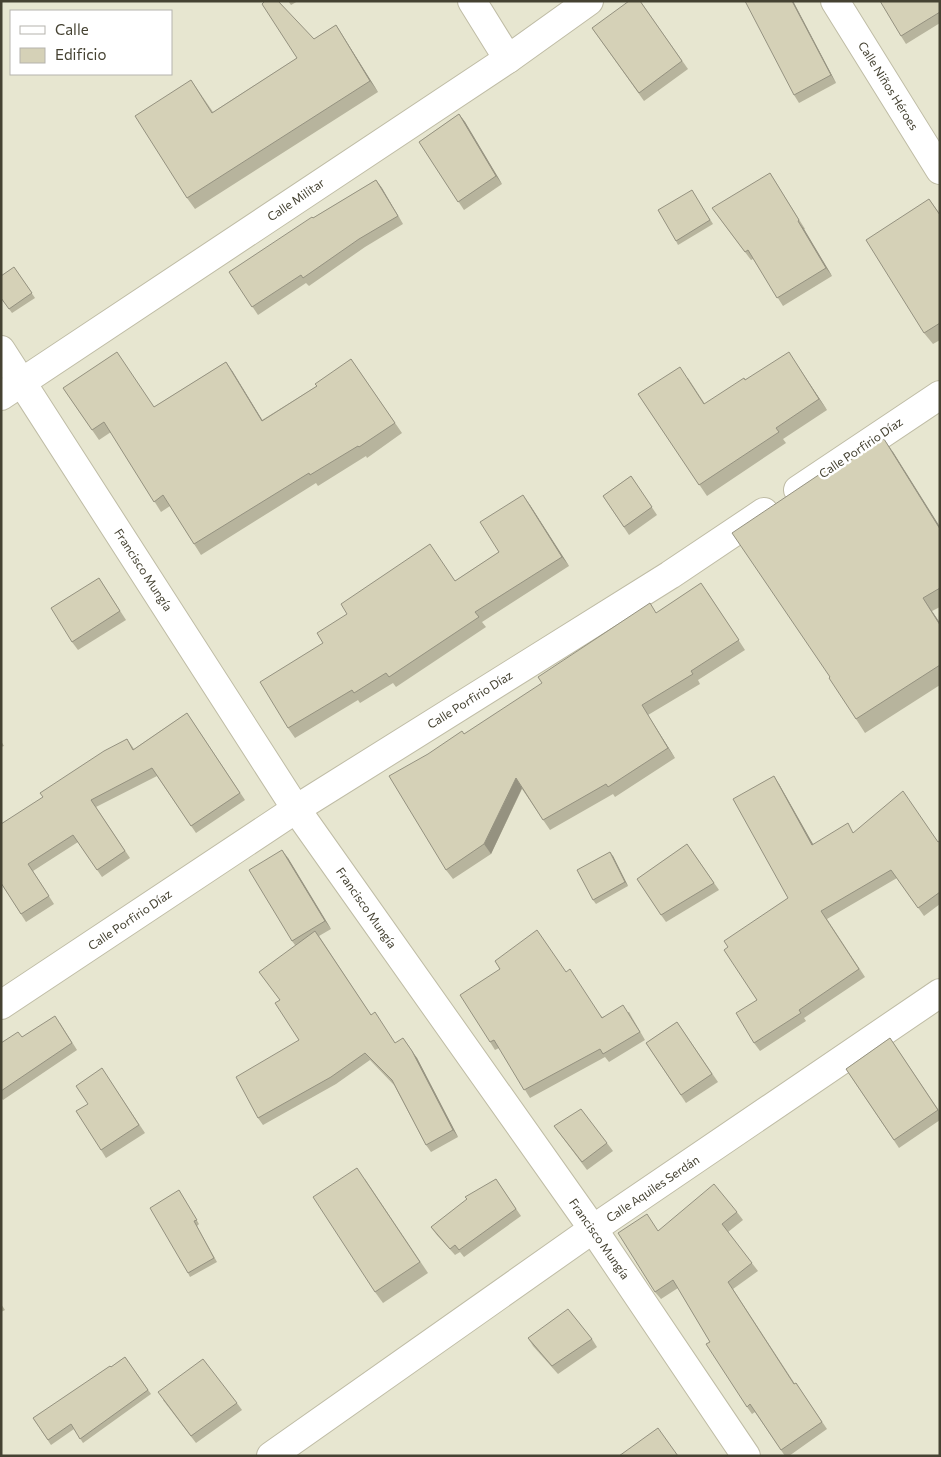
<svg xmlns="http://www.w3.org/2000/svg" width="941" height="1457" font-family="Commissioner,sans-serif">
<rect width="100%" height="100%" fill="#f3f2e2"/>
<path fill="#e7e6d0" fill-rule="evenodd" d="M1 1H940V1456H1ZM11 11H171V74H11Z"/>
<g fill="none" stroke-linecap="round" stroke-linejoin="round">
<defs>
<g id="street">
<polyline points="472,1 508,59"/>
<polyline points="835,1 940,170"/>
<polyline points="1,350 296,809 593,1229 746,1456"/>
<polyline points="1,396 508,59 589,1"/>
<polyline points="798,490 940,395"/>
<polyline points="1,1005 296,809 670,575 764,512"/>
<polyline points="271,1456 593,1229 940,993"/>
</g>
</defs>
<use href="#street" stroke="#bfbca5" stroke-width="30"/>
<use href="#street" stroke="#fff" stroke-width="28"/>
</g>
<g fill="#b7b49d">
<polygon points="288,1 298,1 291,5"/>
<polygon points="640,1 688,69 644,101 592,28"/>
<polygon points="793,1 836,83 799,103 794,95"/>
<polygon points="940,1 940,23 906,44 901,36"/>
<polygon points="336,25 378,92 195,209 187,198 191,80 213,112 297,58 314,39"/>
<polygon points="459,114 465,122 502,184 464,210 419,142"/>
<polygon points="770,173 805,229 804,229 832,276 783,306 753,259 751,260 718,216"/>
<polygon points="376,180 403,224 365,247 309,286 306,283 258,315 229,272 313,218"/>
<polygon points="694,194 713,224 678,245 676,241"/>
<polygon points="929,199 940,214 940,340 933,344 924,333"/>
<polygon points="14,267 35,298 12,313 1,298"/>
<polygon points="351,359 402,433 367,458 366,456 318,486 316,483 201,555 170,506 161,512 111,432 99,440 63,388 154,407 226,362 262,420 317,386"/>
<polygon points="796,363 827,410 783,439 786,443 707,496 638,394 688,378 705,404 745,380"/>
<polygon points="893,452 940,527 940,607 932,611 940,623 940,685 865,733 856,719 830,677 831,472"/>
<polygon points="631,476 657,515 629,535 603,496"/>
<polygon points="530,505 569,566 482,622 486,627 396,687 393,683 360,703 358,700 295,738 288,728 455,581 499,552"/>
<polygon points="99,578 126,620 78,650 72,642"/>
<polygon points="708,593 745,650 698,680 700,684 648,715 675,758 615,797 613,794 550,830 522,789 491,854 453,879 446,870 464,734 657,613"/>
<polygon points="187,713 245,800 196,833 157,776 96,807 130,858 102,877 78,842 33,871 54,904 26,922 1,883 43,797 127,739 134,749"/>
<polygon points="1,741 4,746 1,747"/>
<polygon points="779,784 813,844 854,832 938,842 940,841 940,904 924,916 897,878 827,919 865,977 804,1018 806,1021 760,1051 754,1043 757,1000 728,947 788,898"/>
<polygon points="687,844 719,890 666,922 661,915"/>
<polygon points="613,856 628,886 596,904 593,900"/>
<polygon points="288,858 331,929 319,936 371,1015 395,1043 417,1058 458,1137 431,1152 426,1145 394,1085 370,1060 336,1084 263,1125 258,1118 299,1040 280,1000 295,945 292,941"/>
<polygon points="566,972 602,1017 629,1012 645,1040 609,1062 605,1057 530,1098 499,1048 495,1050 490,1042"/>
<polygon points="677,1022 718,1082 686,1103 646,1043"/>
<polygon points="60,1023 77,1050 3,1100 1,1098 1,1043 22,1037"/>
<polygon points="890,1038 940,1112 940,1120 899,1148 846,1069"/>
<polygon points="107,1076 145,1133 106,1158 101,1150 88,1104"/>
<polygon points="554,1126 607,1143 613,1151 587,1170"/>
<polygon points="365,1179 428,1273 383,1303 375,1292"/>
<polygon points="496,1179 521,1216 464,1257 460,1252 455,1255 436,1234 431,1227"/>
<polygon points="179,1190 199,1224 197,1226 217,1262 190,1277 188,1273"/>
<polygon points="737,1212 743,1220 728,1232 758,1271 733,1289 795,1384 796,1383 827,1429 789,1456 785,1456 755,1412 752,1414 747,1407 710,1342 678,1288 661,1299 655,1292 659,1230"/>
<polygon points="1,1304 5,1310 1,1312"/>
<polygon points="528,1338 592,1339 597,1347 558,1374 533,1346"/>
<polygon points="125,1357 151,1394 83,1443 74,1429 51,1445 33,1418 111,1367"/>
<polygon points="163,1400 237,1403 242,1410 196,1443"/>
</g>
<g fill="#959280">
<polygon points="792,1 793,1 836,83 831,75"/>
<polygon points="336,25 343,36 378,92 370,81"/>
<polygon points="459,114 465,122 502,184 496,176"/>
<polygon points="376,180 382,188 403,224 398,216"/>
<polygon points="798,221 804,229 832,276 826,268"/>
<polygon points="789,352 796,363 827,410 819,399"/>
<polygon points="226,362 233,372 269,431 262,421"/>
<polygon points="884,439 893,452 940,527 940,529"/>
<polygon points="523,495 530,505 569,566 562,557"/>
<polygon points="923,598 940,623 940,625"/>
<polygon points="642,705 648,715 675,758 668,748"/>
<polygon points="774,776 779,784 818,853 812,845"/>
<polygon points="516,778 522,788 491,854 484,844"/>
<polygon points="282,850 288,858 331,929 325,921"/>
<polygon points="610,852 613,856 628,886 625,882"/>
<polygon points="403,1038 417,1058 458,1137 453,1130"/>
</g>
<g fill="#d5d1b7" stroke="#959280">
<polygon points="265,1 278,1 314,39 336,25 370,81 187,198 135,116 191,80 212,113 297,58 262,4"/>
<polygon points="629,1 640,1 682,61 639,93 592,28"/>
<polygon points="745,1 792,1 831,75 794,95"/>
<polygon points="880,1 940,1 940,12 901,36"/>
<polygon points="459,114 496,176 458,202 419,142"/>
<polygon points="770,173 799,220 798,221 826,268 777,298 748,250 745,252 712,208"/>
<polygon points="376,180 398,216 359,239 303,278 301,275 252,307 229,272 312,217 313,218"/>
<polygon points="692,190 710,220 676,241 658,210"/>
<polygon points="929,199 940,215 940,323 924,333 866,240"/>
<polygon points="14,267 32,293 9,309 1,298 1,276"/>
<polygon points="117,352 154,407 226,362 262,421 317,386 315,384 351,359 395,423 359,447 358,446 310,475 309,473 194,544 163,495 154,502 104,422 92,430 63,388"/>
<polygon points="789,352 819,399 776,428 779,432 699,485 638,394 680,367 704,404 744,378 745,380"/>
<polygon points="884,439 940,529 940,588 923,598 940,625 940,665 856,719 829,678 830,677 732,533 829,468 831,472"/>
<polygon points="631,476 652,507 624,527 603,496"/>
<polygon points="523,495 562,557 475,612 479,617 389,677 386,673 354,693 352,690 288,728 260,682 323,643 317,633 347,614 341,604 430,544 455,581 499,552 480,522"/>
<polygon points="99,578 120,611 72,642 51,608"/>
<polygon points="701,583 739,640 691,671 693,674 642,705 668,748 608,787 606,784 543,820 516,778 484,844 446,870 389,776 428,754 462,731 464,734 542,683 538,677 650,603 656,613"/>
<polygon points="187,713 240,793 191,826 152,768 91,800 125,851 97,870 73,835 28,864 49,896 21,914 1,883 1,824 43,797 40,793 104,751 127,739 133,750"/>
<polygon points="774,776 812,845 848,823 853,833 903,791 938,842 940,841 940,892 918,908 891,870 821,911 859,969 799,1010 801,1013 754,1043 736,1013 757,1000 724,950 728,947 724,941 788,898 733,799"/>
<polygon points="687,844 714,883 661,915 637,879"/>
<polygon points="282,850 325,921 292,941 249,870"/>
<polygon points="610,852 625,882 593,900 577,870"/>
<polygon points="537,930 566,972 570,969 602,1018 623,1005 640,1032 603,1054 600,1049 524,1090 494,1040 490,1042 460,995 500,969 495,961"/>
<polygon points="315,931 371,1015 375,1012 395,1043 403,1038 412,1051 453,1130 426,1145 392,1080 365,1053 331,1077 258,1118 236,1077 299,1040 275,1003 280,1000 259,972"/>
<polygon points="55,1016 72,1043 1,1091 1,1043 18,1032 22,1037"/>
<polygon points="677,1022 712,1074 681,1095 646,1043"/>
<polygon points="890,1038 938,1110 894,1140 846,1069"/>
<polygon points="102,1068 139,1125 101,1150 76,1111 88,1104 76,1086"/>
<polygon points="581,1109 607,1143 582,1162 554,1126"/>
<polygon points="357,1168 420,1262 375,1292 313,1197"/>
<polygon points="496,1179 516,1209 459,1250 455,1245 450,1249 431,1227 467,1199 465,1197"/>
<polygon points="714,1184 737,1212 722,1224 752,1263 728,1282 794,1384 796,1383 822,1422 781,1450 750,1404 747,1407 706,1344 710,1342 673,1280 655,1292 618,1233 647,1214 658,1231"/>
<polygon points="179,1190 197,1220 194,1221 214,1258 188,1273 150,1208"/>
<polygon points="568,1309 592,1339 552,1366 528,1338"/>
<polygon points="125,1357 148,1390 80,1439 71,1424 48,1440 33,1418 110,1366 111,1367"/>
<polygon points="203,1359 237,1403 191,1436 158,1392"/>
<polygon points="658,1428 678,1456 619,1456"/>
</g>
<g text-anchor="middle" stroke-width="5" stroke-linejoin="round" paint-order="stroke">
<g font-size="12" fill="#454232" stroke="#fff">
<text transform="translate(888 86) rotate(58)" y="4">Calle Niños Héroes</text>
<text transform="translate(296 200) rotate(-34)" y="4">Calle Militar</text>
<text transform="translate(861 448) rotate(-34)" y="4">Calle Porfirio Díaz</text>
<text transform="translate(143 570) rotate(57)" y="4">Francisco Mungía</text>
<text transform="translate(470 700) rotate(-32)" y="4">Calle Porfirio Díaz</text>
<text transform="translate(366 908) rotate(55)" y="4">Francisco Mungía</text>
<text transform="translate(130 920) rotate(-34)" y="4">Calle Porfirio Díaz</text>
<text transform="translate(653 1189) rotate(-34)" y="4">Calle Aquiles Serdán</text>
<text transform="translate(599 1239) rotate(55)" y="4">Francisco Mungía</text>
</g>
</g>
<rect width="941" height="1457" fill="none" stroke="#454232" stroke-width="5"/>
<rect x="10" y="10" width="162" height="65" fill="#ffffff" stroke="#b5b3ad"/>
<rect x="20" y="26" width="25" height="8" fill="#ffffff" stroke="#b5b3ad"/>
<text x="55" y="35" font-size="15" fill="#454232">Calle</text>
<rect x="20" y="48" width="25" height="15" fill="#d5d1b7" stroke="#b5b3ad"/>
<text x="55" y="60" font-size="15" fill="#454232">Edificio</text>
</svg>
